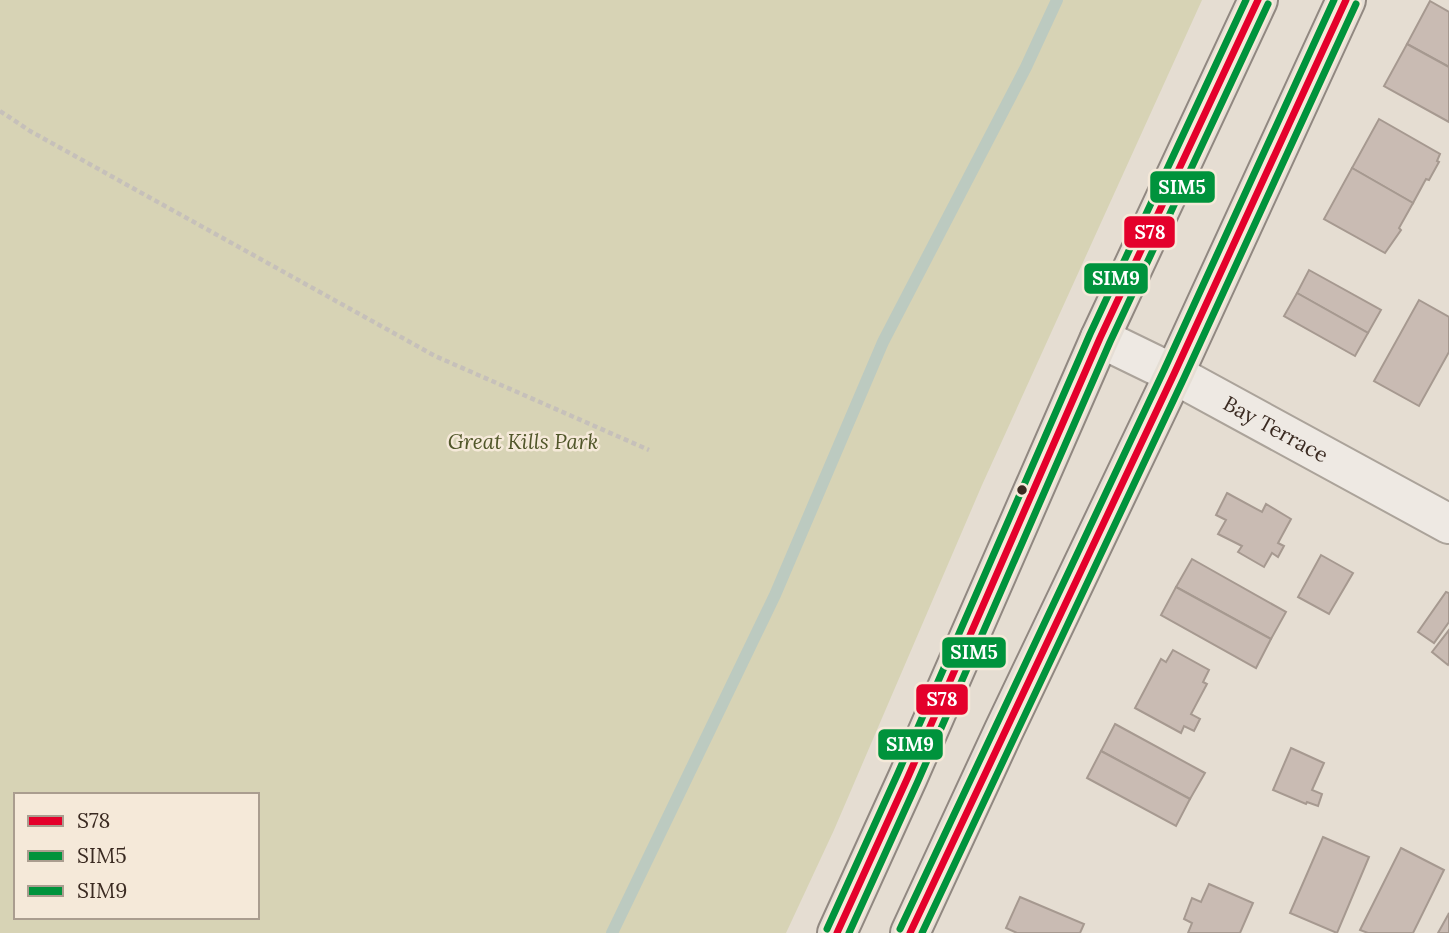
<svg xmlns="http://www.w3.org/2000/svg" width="1449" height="933" font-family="Lora,serif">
<rect width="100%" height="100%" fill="#e5ddd2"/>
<path fill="#d7d3b5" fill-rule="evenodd" d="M0 0H1202L982 485 834 830 786 933H0ZM16 795H257V917H16Z"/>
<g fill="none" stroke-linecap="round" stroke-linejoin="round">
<polyline stroke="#bccac0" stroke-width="12" points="612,933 775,595 883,342 1026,67 1057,0"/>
</g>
<g fill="#c9bbb3" stroke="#a69990" stroke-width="2">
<polygon points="1430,1 1449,12 1449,67 1407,44"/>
<polygon points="1407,44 1449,67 1449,122 1384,86"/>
<polygon points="1379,119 1440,154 1437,161 1439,162 1429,180 1426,179 1413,203 1352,168"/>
<polygon points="1352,168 1413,203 1399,228 1401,230 1385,253 1324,219"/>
<polygon points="1309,270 1381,310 1368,333 1297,293"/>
<polygon points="1297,293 1368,333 1355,356 1284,316"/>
<polygon points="1419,300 1449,317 1449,352 1419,406 1374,381"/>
<polygon points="1227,493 1262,512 1266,504 1291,519 1278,543 1284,546 1278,557 1272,553 1264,567 1238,552 1242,546 1218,534 1226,520 1216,515"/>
<polygon points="1321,555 1353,573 1329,614 1298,597"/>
<polygon points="1192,559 1286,612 1271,639 1176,587"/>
<polygon points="1176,587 1271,639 1256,668 1161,615"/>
<polygon points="1446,592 1449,593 1449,622 1434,643 1418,632"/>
<polygon points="1449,630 1449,663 1448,665 1432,652"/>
<polygon points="1173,650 1209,670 1203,682 1207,684 1191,714 1200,719 1194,731 1184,726 1181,733 1135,708 1161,659 1166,662"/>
<polygon points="1115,724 1205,773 1190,799 1101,751"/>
<polygon points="1291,748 1324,763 1312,790 1322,794 1318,806 1307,802 1306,804 1273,790"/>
<polygon points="1101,751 1190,799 1176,826 1087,778"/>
<polygon points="1323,837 1369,857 1337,933 1290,913"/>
<polygon points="1401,848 1444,870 1413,933 1368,933 1360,930"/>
<polygon points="1209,884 1253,903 1240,933 1188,933 1192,923 1184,919 1192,898 1201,902"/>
<polygon points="1020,897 1084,924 1080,933 1017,933 1006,928"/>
<polygon points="1449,913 1449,933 1438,933 1448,915"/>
</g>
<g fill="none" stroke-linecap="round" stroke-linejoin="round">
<defs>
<g id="street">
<path id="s1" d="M1100 338 1174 374 1449 524"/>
</g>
<g id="primary">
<polyline points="837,933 908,777 1100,338 1258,0"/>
<polyline points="910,933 1004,730 1174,374 1346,0"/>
</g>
</defs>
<use href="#street" stroke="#aba39a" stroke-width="42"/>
<use href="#primary" stroke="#918881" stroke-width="42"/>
<polyline stroke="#c6c0ba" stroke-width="4.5" stroke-dasharray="5 3.5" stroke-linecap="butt" points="0,111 30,131 435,356 649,450"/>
<use href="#street" stroke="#eee9e3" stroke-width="38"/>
<use href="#primary" stroke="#e5ded5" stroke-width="38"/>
<defs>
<g id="bus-1">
<polyline points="837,933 908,777 1100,338 1258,0"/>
<polyline points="910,933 1174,374 1346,0"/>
</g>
<g id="bus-2">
<polyline points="849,933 918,781 1110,342 1268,4"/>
<polyline points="922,933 1184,378 1356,4"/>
</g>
<g id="bus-3">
<polyline points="827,929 898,773 1090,334 1246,0"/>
<polyline points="900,929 1164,370 1334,0"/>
</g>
</defs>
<use href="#bus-1" stroke="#f5e9d9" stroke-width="12"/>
<use href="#bus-2" stroke="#f5e9d9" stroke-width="12"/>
<use href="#bus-3" stroke="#f5e9d9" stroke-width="12"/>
<use href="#bus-1" stroke="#e4002b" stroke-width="7"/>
<use href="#bus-2" stroke="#00933c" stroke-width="7"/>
<use href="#bus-3" stroke="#00933c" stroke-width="7"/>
</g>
<circle fill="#3a2a21" stroke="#f5e9d9" stroke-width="2.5" cx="1022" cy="490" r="6"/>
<g text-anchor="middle" stroke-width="5" stroke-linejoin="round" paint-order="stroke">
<g font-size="21" fill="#3a2a21" stroke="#f5e9d9">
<text dy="7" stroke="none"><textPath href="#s1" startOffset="198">Bay Terrace</textPath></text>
</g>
<g font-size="21" font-style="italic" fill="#505629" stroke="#f5e9d9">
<text x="523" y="449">Great Kills Park</text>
</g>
</g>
<g stroke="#f5e9d9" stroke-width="2.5">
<rect x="1149" y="170" width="67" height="34" rx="7" fill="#00933c"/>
<rect x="1123" y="215" width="53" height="34" rx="7" fill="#e4002b"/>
<rect x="1083" y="262" width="66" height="33" rx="7" fill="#00933c"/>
<rect x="941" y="636" width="66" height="33" rx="7" fill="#00933c"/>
<rect x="915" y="683" width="54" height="33" rx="7" fill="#e4002b"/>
<rect x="877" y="728" width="67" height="33" rx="7" fill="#00933c"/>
</g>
<g font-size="19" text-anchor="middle" font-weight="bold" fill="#fff">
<text x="1182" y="194">SIM5</text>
<text x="1150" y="239">S78</text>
<text x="1116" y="285">SIM9</text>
<text x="974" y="659">SIM5</text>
<text x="942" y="706">S78</text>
<text x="910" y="751">SIM9</text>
</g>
<rect x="14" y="793" width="245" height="126" fill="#f5e9d9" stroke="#aa9d8f" stroke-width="2"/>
<rect x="28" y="816" width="35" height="10" fill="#e4002b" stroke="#aa9d8f" stroke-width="2"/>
<text x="77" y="828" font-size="21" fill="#3a2a21">S78</text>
<rect x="28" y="851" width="35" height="10" fill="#00933c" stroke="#aa9d8f" stroke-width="2"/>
<text x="77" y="863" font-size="21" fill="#3a2a21">SIM5</text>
<rect x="28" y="886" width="35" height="10" fill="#00933c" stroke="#aa9d8f" stroke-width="2"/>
<text x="77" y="898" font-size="21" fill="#3a2a21">SIM9</text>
</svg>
